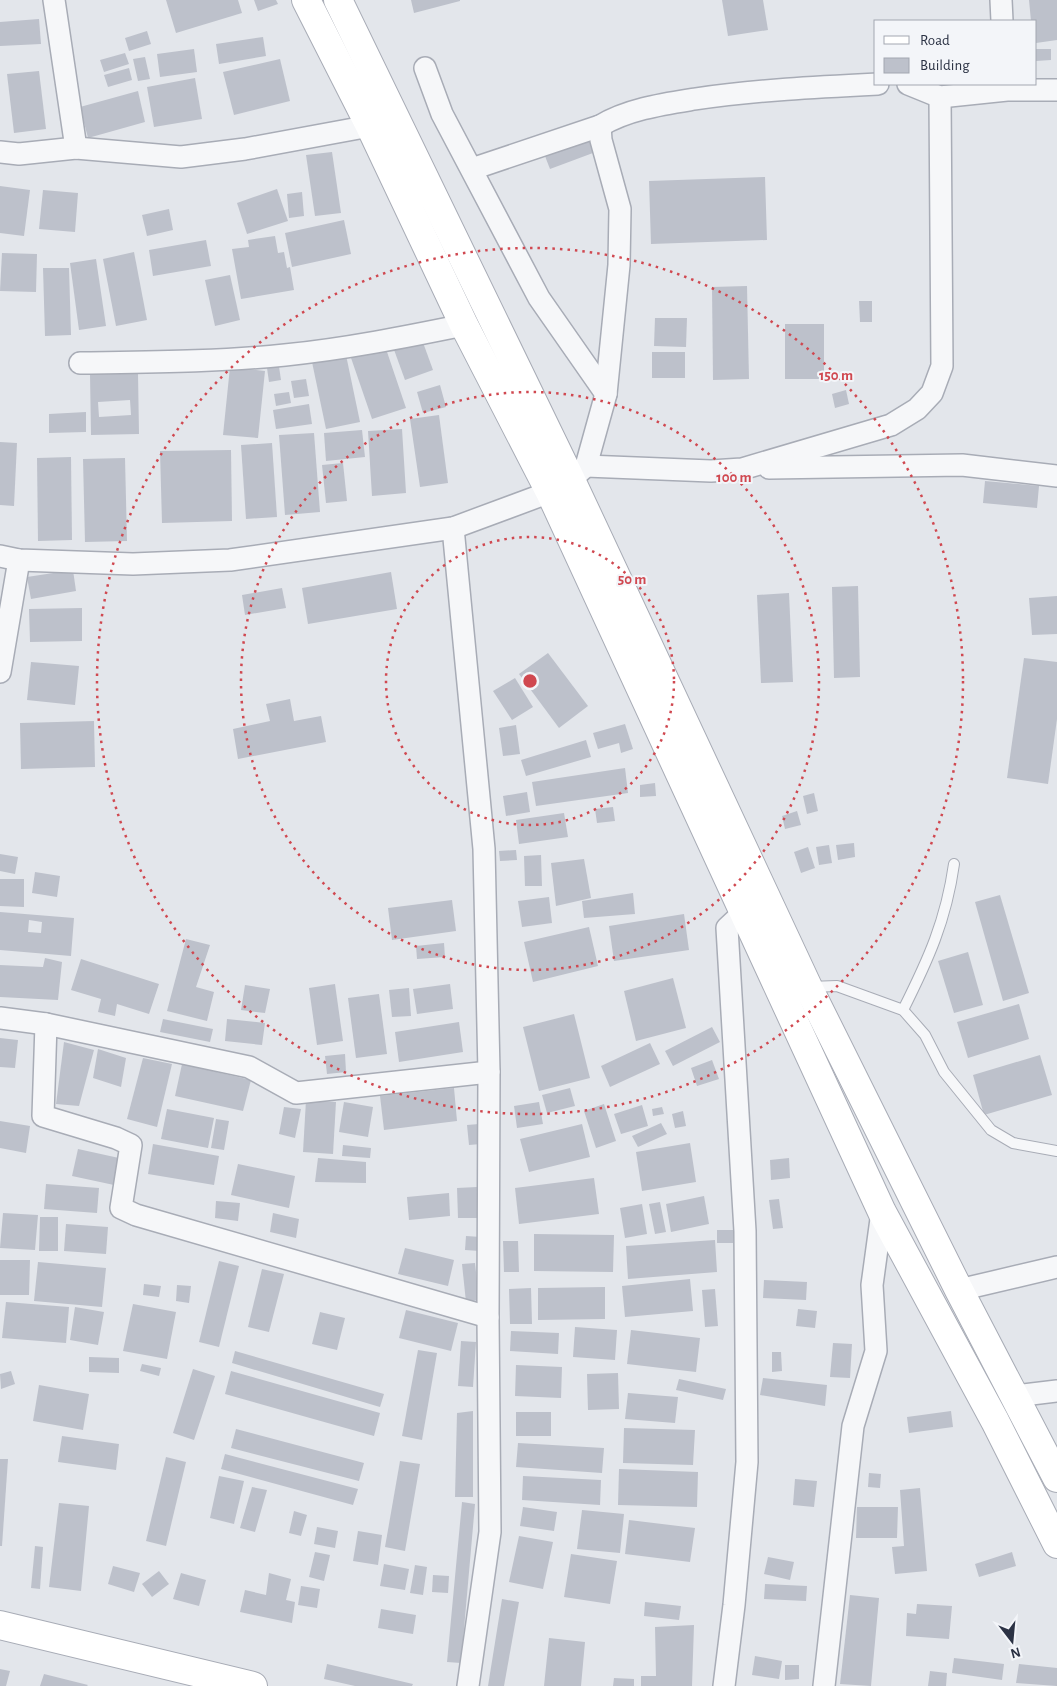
<svg xmlns="http://www.w3.org/2000/svg" width="1057" height="1686" font-family="'Alegreya Sans',sans-serif">
<rect width="100%" height="100%" fill="#e3e6eb"/>
<g fill="#bdc1cb" fill-rule="evenodd">
<polygon points="166,0 238,0 242,13 176,33"/>
<polygon points="254,0 276,0 278,4 258,11"/>
<polygon points="411,0 460,0 460,1 414,13"/>
<polygon points="722,0 763,0 768,30 728,36"/>
<polygon points="1029,0 1057,0 1057,40 1036,43 1036,21 1031,21"/>
<polygon points="39,19 41,44 0,46 0,22"/>
<polygon points="147,31 151,44 129,51 125,38"/>
<polygon points="263,37 266,56 219,64 216,44"/>
<polygon points="194,49 197,72 160,77 157,54"/>
<polygon points="1036,49 1051,49 1051,60 1036,61"/>
<polygon points="125,53 129,64 104,72 100,60"/>
<polygon points="145,57 150,79 138,81 133,59"/>
<polygon points="280,59 290,101 234,115 223,72"/>
<polygon points="129,68 132,80 108,87 104,75"/>
<polygon points="39,71 46,129 14,133 7,74"/>
<polygon points="195,78 202,119 154,127 147,87"/>
<polygon points="138,91 145,122 88,138 80,107"/>
<polygon points="594,131 601,150 550,169 543,151"/>
<polygon points="332,152 341,213 315,216 306,155"/>
<polygon points="765,177 767,240 651,244 649,181"/>
<polygon points="0,186 30,190 24,236 0,233"/>
<polygon points="277,189 288,221 247,234 237,203"/>
<polygon points="43,190 78,193 75,232 39,229"/>
<polygon points="302,192 304,216 289,218 287,194"/>
<polygon points="169,209 173,230 147,236 142,215"/>
<polygon points="344,220 351,254 292,267 285,233"/>
<polygon points="275,236 278,253 284,252 287,268 290,267 294,290 241,299 232,249 249,247 248,240"/>
<polygon points="206,240 211,266 153,276 149,250"/>
<polygon points="134,252 147,320 116,326 103,259"/>
<polygon points="2,253 37,254 36,292 0,291"/>
<polygon points="96,259 106,326 79,330 70,263"/>
<polygon points="43,268 69,268 71,335 45,336"/>
<polygon points="230,275 240,320 215,326 205,280"/>
<polygon points="747,286 749,379 713,380 712,287"/>
<polygon points="859,301 872,301 872,322 860,322"/>
<polygon points="655,318 687,318 686,347 654,346"/>
<rect x="785" y="324" width="39" height="55"/>
<polygon points="421,337 433,370 405,380 393,347"/>
<polygon points="384,343 406,408 372,419 350,355"/>
<rect x="652" y="352" width="33" height="26"/>
<polygon points="346,355 360,422 326,429 312,362"/>
<polygon points="278,360 281,380 269,382 266,361"/>
<polygon points="230,367 265,371 258,438 223,435"/>
<path d="M138 373 139 434 91 435 90 374ZM130 400 131 415 99 417 98 402Z"/>
<polygon points="306,379 309,396 294,398 291,381"/>
<polygon points="440,385 446,407 423,413 417,392"/>
<polygon points="846,390 849,404 835,408 832,394"/>
<polygon points="289,392 291,403 276,406 274,394"/>
<polygon points="309,404 312,424 276,429 273,410"/>
<polygon points="86,412 86,432 49,433 49,414"/>
<polygon points="439,415 448,483 420,487 410,419"/>
<polygon points="402,429 406,493 372,496 368,431"/>
<polygon points="362,430 365,457 326,461 324,433"/>
<polygon points="314,433 320,512 285,515 279,435"/>
<polygon points="0,442 17,443 14,506 0,505"/>
<polygon points="272,443 277,517 246,519 241,445"/>
<polygon points="231,450 232,521 162,523 160,451"/>
<polygon points="71,457 72,540 38,541 37,458"/>
<polygon points="125,458 127,541 85,542 83,459"/>
<polygon points="343,463 347,501 326,503 322,465"/>
<polygon points="985,481 1039,486 1037,508 983,503"/>
<polygon points="73,570 76,591 31,599 27,577"/>
<polygon points="391,572 397,609 308,624 302,588"/>
<polygon points="858,586 860,677 834,678 832,587"/>
<polygon points="282,588 286,608 245,615 242,595"/>
<polygon points="789,593 793,682 761,683 757,595"/>
<polygon points="1057,596 1057,634 1032,635 1029,598"/>
<polygon points="82,608 82,641 30,642 29,609"/>
<polygon points="548,653 588,706 559,728 519,674"/>
<polygon points="1024,658 1057,662 1057,719 1048,784 1007,778"/>
<polygon points="31,662 79,666 75,705 27,700"/>
<polygon points="515,678 533,707 512,720 493,691"/>
<polygon points="290,699 294,721 321,716 326,742 238,759 233,729 270,721 266,704"/>
<polygon points="94,721 95,767 21,769 20,723"/>
<polygon points="625,724 633,749 621,753 619,743 598,749 593,733"/>
<polygon points="516,725 520,754 503,756 499,728"/>
<polygon points="586,740 591,757 526,776 521,760"/>
<polygon points="625,768 628,793 536,806 532,782"/>
<polygon points="655,783 656,796 640,797 640,785"/>
<polygon points="527,792 530,812 506,816 503,796"/>
<polygon points="814,793 818,811 807,814 803,796"/>
<polygon points="613,807 615,821 597,823 595,809"/>
<polygon points="797,811 801,825 785,829 782,816"/>
<polygon points="564,813 568,837 519,844 516,820"/>
<polygon points="854,843 855,857 838,860 836,845"/>
<polygon points="829,845 832,863 819,865 816,847"/>
<polygon points="808,847 815,868 801,873 794,852"/>
<polygon points="516,850 517,860 500,861 499,851"/>
<polygon points="0,854 18,857 15,874 0,871"/>
<polygon points="541,855 542,886 525,886 524,856"/>
<polygon points="584,859 591,898 556,906 551,863"/>
<polygon points="35,872 60,876 57,897 32,893"/>
<polygon points="0,879 24,879 24,907 0,906"/>
<polygon points="633,893 635,914 584,918 582,901"/>
<polygon points="1000,895 1029,993 1003,1001 975,902"/>
<polygon points="549,897 552,923 522,927 518,901"/>
<polygon points="452,900 456,931 392,940 388,908"/>
<path d="M0 912 74 918 71 956 0 950ZM29 920 42 922 41 933 28 932Z"/>
<polygon points="684,914 689,950 614,961 609,926"/>
<polygon points="589,927 598,966 533,982 524,942"/>
<polygon points="186,939 210,945 196,987 214,992 207,1021 167,1011"/>
<polygon points="444,943 445,957 417,959 416,946"/>
<polygon points="968,952 983,1005 954,1013 938,961"/>
<polygon points="45,958 62,962 58,1000 0,997 0,965 43,967"/>
<polygon points="81,959 159,984 149,1014 117,1004 115,1016 98,1012 101,999 71,990"/>
<polygon points="673,978 686,1028 636,1041 624,991"/>
<polygon points="335,984 343,1041 317,1045 309,988"/>
<polygon points="450,984 453,1009 417,1014 413,989"/>
<polygon points="245,985 270,989 265,1013 241,1010"/>
<polygon points="409,988 411,1016 392,1017 389,990"/>
<polygon points="379,994 387,1054 356,1058 348,998"/>
<polygon points="1019,1004 1029,1039 968,1058 957,1022"/>
<polygon points="574,1014 590,1078 539,1091 523,1027"/>
<polygon points="163,1019 213,1029 210,1042 160,1032"/>
<polygon points="227,1019 265,1023 262,1045 225,1041"/>
<polygon points="459,1022 463,1052 399,1062 395,1032"/>
<polygon points="712,1027 720,1042 673,1066 665,1051"/>
<polygon points="0,1038 18,1040 15,1068 0,1067"/>
<polygon points="64,1042 94,1050 79,1106 56,1104"/>
<polygon points="650,1043 660,1064 610,1087 601,1066"/>
<polygon points="98,1049 126,1058 121,1087 93,1078"/>
<polygon points="345,1054 346,1072 327,1074 325,1056"/>
<polygon points="1040,1055 1052,1095 984,1115 973,1075"/>
<polygon points="143,1058 172,1064 157,1127 127,1119"/>
<polygon points="712,1060 719,1079 697,1086 691,1068"/>
<polygon points="182,1064 251,1080 243,1111 175,1096"/>
<polygon points="454,1088 457,1121 384,1130 380,1096"/>
<polygon points="570,1088 575,1106 547,1113 542,1095"/>
<polygon points="306,1100 336,1102 333,1154 303,1152"/>
<polygon points="344,1102 373,1107 368,1137 339,1132"/>
<polygon points="539,1102 543,1124 517,1128 514,1106"/>
<polygon points="604,1104 616,1141 596,1148 584,1111"/>
<polygon points="642,1105 648,1126 621,1134 614,1114"/>
<polygon points="284,1107 301,1109 295,1138 279,1134"/>
<polygon points="662,1107 664,1114 653,1116 652,1109"/>
<polygon points="167,1109 214,1118 208,1148 161,1139"/>
<polygon points="683,1111 686,1126 675,1128 672,1114"/>
<polygon points="216,1119 229,1121 224,1150 211,1148"/>
<polygon points="0,1121 30,1126 26,1153 0,1148"/>
<polygon points="661,1123 667,1134 638,1147 632,1136"/>
<polygon points="479,1124 481,1144 469,1145 467,1125"/>
<polygon points="582,1124 590,1157 529,1172 520,1139"/>
<polygon points="690,1143 696,1182 642,1191 636,1152"/>
<polygon points="153,1144 219,1156 214,1185 148,1174"/>
<polygon points="343,1145 371,1148 370,1158 342,1156"/>
<polygon points="78,1149 119,1158 114,1185 72,1176"/>
<polygon points="318,1158 366,1162 366,1183 315,1182"/>
<polygon points="789,1158 790,1178 771,1180 770,1160"/>
<polygon points="238,1164 295,1176 289,1208 231,1195"/>
<polygon points="594,1178 599,1214 519,1224 515,1188"/>
<polygon points="46,1184 99,1188 97,1213 44,1209"/>
<polygon points="477,1187 478,1218 458,1218 457,1188"/>
<polygon points="449,1193 450,1216 409,1220 407,1197"/>
<polygon points="704,1196 709,1224 671,1232 666,1204"/>
<polygon points="779,1199 783,1228 773,1229 769,1200"/>
<polygon points="216,1201 240,1203 238,1221 215,1218"/>
<polygon points="660,1202 666,1232 655,1234 649,1204"/>
<polygon points="642,1204 647,1234 625,1238 620,1208"/>
<polygon points="3,1213 38,1215 35,1250 0,1248"/>
<polygon points="273,1213 299,1219 296,1238 270,1232"/>
<polygon points="40,1217 58,1217 58,1251 39,1251"/>
<polygon points="66,1224 108,1227 106,1254 64,1251"/>
<rect x="717" y="1230" width="16" height="13"/>
<polygon points="534,1234 614,1235 613,1272 534,1271"/>
<polygon points="466,1236 481,1237 480,1251 465,1250"/>
<polygon points="715,1240 717,1272 628,1279 626,1246"/>
<polygon points="503,1241 518,1241 519,1272 504,1272"/>
<polygon points="405,1248 454,1260 448,1286 398,1274"/>
<polygon points="0,1260 30,1260 29,1295 0,1295"/>
<polygon points="219,1261 239,1266 219,1347 199,1342"/>
<polygon points="38,1262 106,1268 102,1307 34,1301"/>
<polygon points="475,1263 479,1300 466,1302 462,1264"/>
<polygon points="262,1269 284,1274 269,1332 248,1327"/>
<polygon points="690,1279 693,1311 625,1317 622,1286"/>
<polygon points="764,1280 807,1282 806,1300 763,1298"/>
<polygon points="144,1284 161,1286 159,1297 143,1295"/>
<polygon points="177,1285 191,1286 189,1303 176,1301"/>
<polygon points="605,1287 605,1319 538,1320 538,1288"/>
<polygon points="531,1288 532,1324 510,1324 509,1289"/>
<polygon points="715,1289 718,1326 705,1327 702,1290"/>
<polygon points="6,1302 69,1307 66,1343 2,1338"/>
<polygon points="133,1304 176,1312 167,1359 123,1351"/>
<polygon points="75,1307 104,1312 98,1345 70,1340"/>
<polygon points="798,1309 817,1311 815,1328 796,1326"/>
<polygon points="406,1310 458,1323 451,1351 399,1338"/>
<polygon points="320,1312 345,1318 337,1350 312,1344"/>
<polygon points="575,1327 617,1330 615,1360 573,1357"/>
<polygon points="631,1330 700,1338 696,1372 627,1364"/>
<polygon points="511,1331 559,1333 558,1354 510,1351"/>
<polygon points="461,1341 476,1342 473,1387 458,1386"/>
<polygon points="833,1343 852,1344 850,1378 830,1377"/>
<polygon points="418,1350 437,1353 422,1440 402,1436"/>
<polygon points="235,1351 384,1394 380,1407 232,1363"/>
<polygon points="772,1352 781,1352 782,1371 772,1372"/>
<polygon points="89,1357 119,1358 119,1373 89,1372"/>
<polygon points="142,1364 161,1368 159,1376 140,1371"/>
<polygon points="516,1365 562,1367 561,1398 515,1396"/>
<polygon points="193,1369 215,1376 194,1440 173,1433"/>
<polygon points="11,1371 15,1384 1,1389 0,1374"/>
<polygon points="231,1371 380,1413 374,1436 225,1394"/>
<polygon points="618,1373 619,1409 588,1410 587,1374"/>
<polygon points="763,1378 827,1385 825,1406 760,1395"/>
<polygon points="679,1379 726,1389 723,1400 676,1390"/>
<polygon points="39,1385 89,1394 83,1430 33,1421"/>
<polygon points="628,1393 678,1397 675,1423 625,1419"/>
<polygon points="473,1411 473,1497 455,1497 457,1413"/>
<polygon points="951,1411 953,1427 909,1433 907,1417"/>
<rect x="516" y="1412" width="35" height="24"/>
<polygon points="624,1428 695,1430 693,1465 623,1463"/>
<polygon points="236,1429 364,1463 359,1481 231,1448"/>
<polygon points="62,1436 119,1444 116,1470 58,1462"/>
<polygon points="518,1443 604,1448 602,1473 516,1467"/>
<polygon points="225,1454 358,1489 353,1505 221,1469"/>
<polygon points="166,1457 186,1462 166,1546 146,1541"/>
<polygon points="0,1459 8,1459 2,1546 0,1546"/>
<polygon points="400,1461 420,1464 405,1551 385,1547"/>
<polygon points="619,1469 698,1472 697,1507 618,1505"/>
<polygon points="869,1473 881,1474 880,1488 868,1487"/>
<polygon points="219,1476 244,1481 234,1524 210,1518"/>
<polygon points="523,1476 601,1480 600,1505 522,1500"/>
<polygon points="795,1479 817,1481 814,1507 793,1505"/>
<polygon points="252,1487 267,1490 255,1532 240,1528"/>
<polygon points="920,1488 927,1571 895,1574 892,1547 904,1546 900,1490"/>
<polygon points="462,1502 475,1504 461,1663 447,1662"/>
<polygon points="59,1503 89,1506 81,1591 49,1587"/>
<polygon points="523,1507 557,1512 554,1531 520,1526"/>
<polygon points="857,1507 898,1507 897,1538 856,1538"/>
<polygon points="582,1510 624,1514 620,1553 577,1549"/>
<polygon points="294,1511 307,1515 301,1536 289,1533"/>
<polygon points="629,1520 695,1528 690,1562 625,1554"/>
<polygon points="317,1527 338,1531 335,1548 314,1544"/>
<polygon points="358,1531 382,1535 378,1565 353,1561"/>
<polygon points="519,1536 553,1542 543,1589 509,1582"/>
<polygon points="35,1546 43,1547 40,1589 31,1588"/>
<polygon points="315,1552 330,1555 324,1581 309,1577"/>
<polygon points="1012,1552 1016,1566 979,1577 975,1564"/>
<polygon points="571,1554 617,1561 610,1604 564,1597"/>
<polygon points="768,1557 794,1562 790,1580 764,1574"/>
<polygon points="384,1564 409,1569 405,1590 380,1586"/>
<polygon points="415,1565 427,1567 423,1595 410,1593"/>
<polygon points="113,1566 140,1573 134,1592 108,1584"/>
<polygon points="159,1571 169,1584 152,1597 142,1584"/>
<polygon points="181,1573 206,1580 199,1606 173,1599"/>
<polygon points="269,1573 291,1579 286,1600 295,1602 292,1623 240,1612 245,1590 266,1595"/>
<polygon points="433,1575 449,1576 448,1593 432,1592"/>
<polygon points="765,1584 807,1586 806,1601 764,1599"/>
<polygon points="301,1586 320,1589 317,1608 298,1605"/>
<polygon points="850,1595 879,1598 871,1686 840,1684"/>
<polygon points="502,1599 519,1602 504,1686 488,1686"/>
<polygon points="645,1602 681,1606 679,1620 644,1616"/>
<polygon points="917,1604 952,1606 949,1639 906,1636 907,1613 916,1614"/>
<polygon points="381,1609 416,1615 413,1634 378,1628"/>
<polygon points="694,1625 692,1686 641,1686 641,1676 656,1676 655,1627"/>
<polygon points="549,1638 585,1642 581,1686 544,1686"/>
<polygon points="755,1656 782,1661 779,1679 752,1675"/>
<polygon points="954,1658 1004,1664 1002,1680 952,1673"/>
<polygon points="327,1664 413,1684 412,1686 355,1686 324,1679"/>
<polygon points="1019,1664 1057,1668 1057,1686 1016,1683"/>
<polygon points="785,1665 799,1665 799,1679 785,1680"/>
<polygon points="0,1669 10,1671 6,1686 0,1686"/>
<polygon points="930,1671 947,1673 946,1686 928,1686"/>
<polygon points="44,1674 88,1685 87,1686 40,1686"/>
<polygon points="614,1678 634,1679 634,1686 613,1686"/>
</g>
<g fill="none" stroke-linecap="round" stroke-linejoin="round">
<defs>
<g id="lane">
<polyline points="809,987 837,986 903,1010 925,1035 944,1072 991,1130 1013,1143 1057,1151"/>
<path d="M903 1010C928 960 946 921 954 864"/>
</g>
<g id="street">
<polyline points="54,0 76,148"/>
<polyline points="1001,0 1002,21"/>
<polyline points="425,68 442,114 539,298 606,394"/>
<polyline points="908,84 940,97 1007,90 1057,90"/>
<polyline points="0,152 19,154 76,148 181,157 245,149 370,126"/>
<path d="M472 169 600 126C628 109 664 104 695 99 756 90 817 87 878 84"/>
<path d="M80 363C148 362 217 362 285 355 345 349 405 337 464 325"/>
<polyline points="586,466 711,471 742,469 891,425 917,409 932,393 942,366 940,97"/>
<polyline points="769,468 962,465 1057,476"/>
<polyline points="576,475 586,466 606,394 619,265 620,209 601,140 600,126"/>
<polyline points="453,528 484,849 489,1072 488,1317 490,1532 468,1686"/>
<polyline points="0,556 19,560 133,564 230,560 453,528 550,492"/>
<polyline points="0,672 19,560"/>
<polyline points="0,1018 46,1024 249,1067 296,1093 489,1072"/>
<polyline points="46,1024 43,1116 116,1138 131,1145 121,1208 136,1215 488,1317"/>
<polyline points="959,1290 1057,1267"/>
<polyline points="1015,1396 1057,1391"/>
<polyline points="724,1686 734,1605 747,1462 745,1231 727,928 743,913"/>
<polyline points="824,1686 853,1426 876,1351 872,1285 882,1212"/>
</g>
<g id="secondary">
<polyline points="306,0 370,126 464,325 550,492 882,1212 995,1421 1057,1544"/>
<polyline points="338,0 571,480 808,987 959,1290 1057,1478"/>
<polyline points="0,1625 253,1686"/>
</g>
</defs>
<use href="#lane" stroke="#a8acb6" stroke-width="12"/>
<use href="#street" stroke="#a8acb6" stroke-width="24"/>
<use href="#secondary" stroke="#a8acb6" stroke-width="30"/>
<use href="#lane" stroke="#f6f7f9" stroke-width="10"/>
<use href="#street" stroke="#f6f7f9" stroke-width="21"/>
<use href="#secondary" stroke="#fff" stroke-width="28"/>
</g>
<g fill="none" stroke="#d04850" stroke-width="2.5" stroke-dasharray="2.5 5">
<circle cx="530" cy="681" r="144"/>
<circle cx="530" cy="681" r="289"/>
<circle cx="530" cy="681" r="433"/>
</g>
<circle cx="530" cy="681" r="8" fill="#d04850" stroke="#f3f5f9" stroke-width="2.5"/>
<g font-size="15" text-anchor="middle" font-weight="bold" fill="#d04850" stroke="#f3f5f9" stroke-width="4" stroke-linejoin="round" paint-order="stroke">
<text x="836" y="380">150 m</text>
<text x="734" y="482">100 m</text>
<text x="632" y="584">50 m</text>
</g>
<rect x="874" y="20" width="162" height="65" fill="#f3f5f9" stroke="#a3a7b1"/>
<rect x="884" y="36" width="25" height="8" fill="#ffffff" stroke="#a3a7b1"/>
<text x="920" y="45" font-size="15" fill="#2b3244">Road</text>
<rect x="884" y="58" width="25" height="15" fill="#bdc1cb" stroke="#a3a7b1"/>
<text x="920" y="70" font-size="15" fill="#2b3244">Building</text>
<g transform="translate(1012 1641) rotate(164)" stroke="#f3f5f9" stroke-width="4" paint-order="stroke">
<path d="M0-4L9 19L0 12L-9 19Z" fill="#2b3244"/>
<text y="-8" font-size="14" font-weight="bold" text-anchor="middle" fill="#2b3244">N</text>
</g>
</svg>
